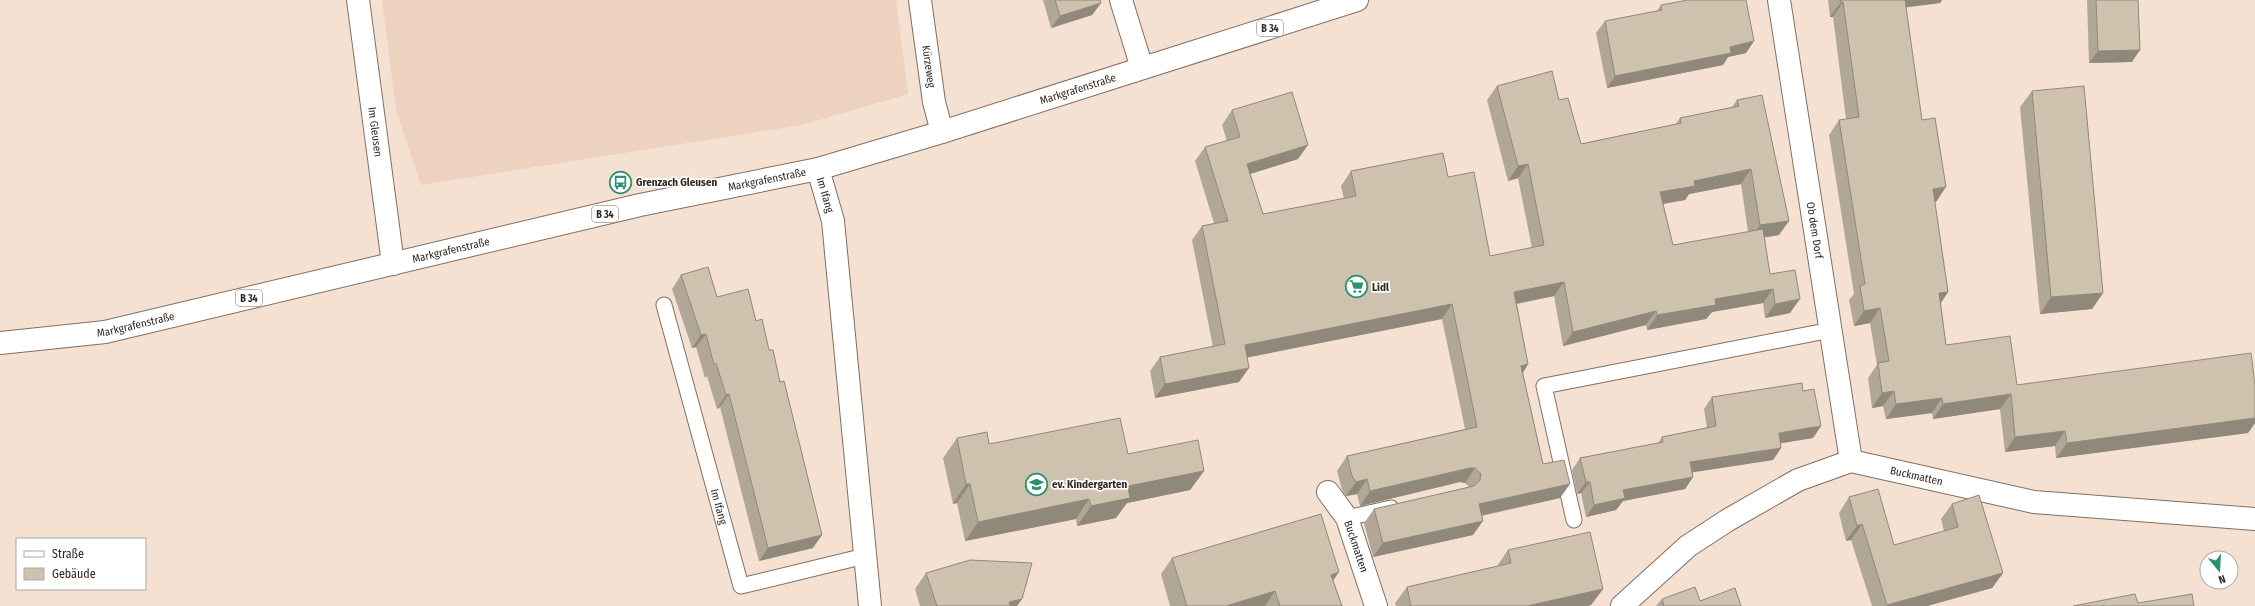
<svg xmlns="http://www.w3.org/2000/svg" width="2255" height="606" font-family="'Fira Sans Condensed',sans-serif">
<rect width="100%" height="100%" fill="#f4e1d2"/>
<polygon fill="#ecd2bf" points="382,0 896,0 908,94 802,125 421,185 396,110"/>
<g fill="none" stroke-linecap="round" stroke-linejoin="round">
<defs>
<g id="lane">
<path id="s1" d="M664 305 741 586 865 556"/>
<polyline points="1347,518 1391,508"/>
<polyline points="1574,520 1544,386 1831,330"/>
</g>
<g id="street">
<path id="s2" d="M358 0 393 264"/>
<path id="s3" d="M920 0 934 102 942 132"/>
<polyline points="1121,0 1142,68"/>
<path id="s4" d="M1779 0 1851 461"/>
<path id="s5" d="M818 169 833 221 870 606"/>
<path id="s6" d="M1328 492 1347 518 1376 606"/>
<path id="s7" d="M1622 606 1688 546 1728 520 1798 480 1851 461 2034 502 2255 519"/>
</g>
<g id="primary">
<path id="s8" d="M0 343 105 332 640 205 818 169 942 132 1357 0"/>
</g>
</defs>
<use href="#lane" stroke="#806f62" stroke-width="17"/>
<use href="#street" stroke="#806f62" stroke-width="24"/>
<use href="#primary" stroke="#806f62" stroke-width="24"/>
<use href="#lane" stroke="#fff" stroke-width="15"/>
<use href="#street" stroke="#fff" stroke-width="22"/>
<use href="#primary" stroke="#fff" stroke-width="22"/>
</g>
<g fill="#b1a796" fill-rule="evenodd">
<polygon points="1043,0 1100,0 1101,3 1092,15 1051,28"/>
<polygon points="1828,0 1942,0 1940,3 1906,7 1922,120 1936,202 1935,202 1948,292 1941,303 1946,345 2017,385 2255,385 2255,423 2248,433 2056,458 2055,446 2005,452 2000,409 1933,419 1932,413 1886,419 1883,406 1872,408 1868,378 1877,365 1870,323 1854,326 1849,300 1854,294 1829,135 1839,120 1846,119 1833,17 1830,17"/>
<polygon points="2087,0 2138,0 2132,62 2089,63"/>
<polygon points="1661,5 1754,41 1746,53 1728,57 1723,65 1607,88 1596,33 1605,21 1657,11"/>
<path d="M1497 86 1559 100 1581 144 1676 124 1680 118 1732 107 1737 100 1779 235 1764 237 1770 274 1790 313 1765 318 1763 303 1712 312 1706 319 1647 330 1646 325 1563 346 1554 296 1517 304 1528 364 1523 373 1543 464 1560 498 1482 516 1473 535 1373 557 1364 523 1374 509 1469 487 1465 483 1460 482 1360 506 1357 494 1346 496 1342 490 1337 471 1347 456 1465 429 1442 319 1247 357 1239 382 1155 398 1150 371 1160 357 1213 347 1192 240 1202 226 1214 223 1195 161 1205 147 1227 141 1222 125 1232 110 1298 159 1250 174 1263 214 1344 199 1341 186 1351 171 1448 177 1490 256 1532 248 1518 178 1508 181 1487 100ZM1741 184 1748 232 1673 245 1663 204 1685 200 1689 194Z"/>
<polygon points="2032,91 2103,293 2092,309 2040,314 2020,107"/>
<polygon points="681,275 717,297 756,321 813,548 759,561 720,407 717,409 707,376 705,378 696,347 692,348 672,289"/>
<polygon points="1803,391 1821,426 1813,438 1781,443 1781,448 1773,460 1692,472 1693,477 1685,489 1623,501 1616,510 1586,517 1581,493 1577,494 1572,470 1580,458 1658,443 1662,437 1707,428 1704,409 1712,397"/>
<polygon points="957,438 989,444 1128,454 1204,471 1190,490 1127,503 1116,518 1077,526 1076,519 965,541 957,503 953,504 943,458"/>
<polygon points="1849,497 1894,545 1944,531 1941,519 1952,504 2003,573 1992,588 1927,606 1872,606 1851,540 1846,541 1839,513"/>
<polygon points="1508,550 1603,589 1591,605 1587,606 1396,606 1395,603 1407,587 1497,566"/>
<polygon points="1172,558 1333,580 1342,606 1170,606 1161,574"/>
<polygon points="926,573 1017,606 920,606 915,589"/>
<polygon points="1662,599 1700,601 1741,606 1656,606"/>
</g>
<g fill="#90887a">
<polygon points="1900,0 1942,0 1940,3 1893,9"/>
<polygon points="1841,2 1843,2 1833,17 1830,17"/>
<polygon points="1101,3 1092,15 1051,28 1060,16"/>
<polygon points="1754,41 1746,53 1728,57 1723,65 1607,88 1615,76"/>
<polygon points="2140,50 2132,62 2089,63 2098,51"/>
<polygon points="1308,145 1298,159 1237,178 1247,164"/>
<polygon points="1528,164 1518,178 1508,181 1518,166"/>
<polygon points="1751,169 1741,184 1689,194 1685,200 1650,206 1660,192 1694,181"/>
<polygon points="1946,187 1936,202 1923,204 1933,189"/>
<polygon points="1789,221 1779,235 1750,240 1760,225"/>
<polygon points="1564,282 1554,296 1504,306 1514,292"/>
<polygon points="1773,289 1763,303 1712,312 1706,319 1647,330 1657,315 1715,299"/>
<polygon points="1948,292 1938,307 1939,293"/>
<polygon points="2103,293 2092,309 2040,314 2051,297"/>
<polygon points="1800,299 1790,313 1765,318 1775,304"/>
<polygon points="1452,304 1442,319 1235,360 1245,345"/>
<polygon points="1880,308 1870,323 1854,326 1864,311"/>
<polygon points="1656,311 1646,325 1563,346 1573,332"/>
<polygon points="706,334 696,347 692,348 701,335"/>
<polygon points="1528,364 1519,379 1521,366"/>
<polygon points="1249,368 1239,382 1155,398 1165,384"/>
<polygon points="1894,391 1883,406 1872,408 1882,393"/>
<polygon points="729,394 720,407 717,409 726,395"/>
<polygon points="2011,394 2000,409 1933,419 1943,404"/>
<polygon points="1942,398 1932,413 1886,419 1896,404"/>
<polygon points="2255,418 2255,423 2248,433 2056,458 2067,443"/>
<polygon points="1821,426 1813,438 1771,445 1779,433"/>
<polygon points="2065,431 2055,446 2005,452 2015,437"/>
<polygon points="1781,448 1773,460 1682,474 1690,462"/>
<polygon points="1470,468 1475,468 1465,483 1460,482 1360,506 1370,491"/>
<polygon points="1204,471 1190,490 1127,503 1116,518 1077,526 1091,506 1128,486"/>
<polygon points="1693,477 1685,489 1623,501 1616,510 1586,517 1594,505 1623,490"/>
<polygon points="1367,479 1357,494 1346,496 1356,482"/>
<polygon points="1586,482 1590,482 1581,493 1577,494"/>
<polygon points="966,484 970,484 957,503 953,504"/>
<polygon points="1570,484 1560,498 1469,518 1479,504"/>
<polygon points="1089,499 1076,519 965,541 978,522"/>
<polygon points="1483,521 1473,535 1373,557 1383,543"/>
<polygon points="1862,524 1851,540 1846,541 1857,526"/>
<polygon points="822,535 813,548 759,561 768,548"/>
<polygon points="1339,572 1327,589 1331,575"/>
<polygon points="2003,573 1992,588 1927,606 1886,606 1887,605"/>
<polygon points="1603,589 1591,605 1587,606 1527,606"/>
<polygon points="1275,591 1265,606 1226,606"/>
<polygon points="1022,599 1017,606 1006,606 1009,602"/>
</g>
<g fill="#cec2af" stroke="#90887a">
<polygon points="1055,0 1100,0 1101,3 1060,16"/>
<polygon points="1688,0 1746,0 1754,41 1730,47 1731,53 1615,76 1605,21 1662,10 1661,5"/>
<polygon points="1840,0 1905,0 1922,120 1935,118 1946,187 1933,189 1948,292 1939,293 1946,345 2010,336 2017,385 2251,353 2255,385 2255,418 2067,443 2065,431 2015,437 2011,394 1943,404 1942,398 1896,404 1894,391 1882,393 1878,363 1889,361 1880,308 1864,311 1860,286 1865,284 1839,120 1859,117 1843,2 1841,2"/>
<polygon points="2096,0 2138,0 2140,50 2098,51"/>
<polygon points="1552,71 1559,100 1568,98 1581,144 1681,123 1680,118 1739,106 1737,100 1762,95 1789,221 1760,225 1751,169 1694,181 1695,186 1660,192 1673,245 1763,229 1770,274 1795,270 1800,299 1775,304 1773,289 1715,299 1716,305 1657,315 1656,311 1573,332 1564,282 1514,292 1528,364 1521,366 1543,464 1564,460 1570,484 1479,504 1483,521 1383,543 1374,509 1474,486 1480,480 1481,474 1475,468 1470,468 1370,491 1367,479 1356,482 1352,476 1347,456 1477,427 1452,304 1245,345 1249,368 1165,384 1160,357 1225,344 1202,226 1228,221 1205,147 1240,137 1232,110 1292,92 1308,145 1247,164 1263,214 1356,196 1351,171 1443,153 1448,177 1474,172 1490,256 1544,245 1528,164 1518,166 1497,86"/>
<polygon points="2084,86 2103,293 2051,297 2032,91"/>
<polygon points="708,267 717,297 748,289 756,321 762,319 769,350 773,350 780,382 784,381 822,535 768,548 729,394 726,395 716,363 714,365 706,334 701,335 681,275"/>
<polygon points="1802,383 1803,391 1814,389 1821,426 1779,433 1781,448 1690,462 1693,477 1623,490 1625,498 1594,505 1590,482 1586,482 1580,458 1663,442 1662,437 1716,426 1712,397"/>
<polygon points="1120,418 1128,454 1198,440 1204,471 1128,486 1130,498 1091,506 1089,499 978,522 970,484 966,484 957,438 987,432 989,444"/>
<polygon points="1878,489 1894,545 1958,527 1952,504 1979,495 2003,573 1887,605 1862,524 1857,526 1849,497"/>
<polygon points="1321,514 1339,572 1331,575 1342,606 1280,606 1275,591 1226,606 1187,606 1172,558"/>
<polygon points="1590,532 1603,589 1527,606 1411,606 1407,587 1511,563 1508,550"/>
<polygon points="970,560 1032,563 1022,599 1009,602 1010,606 937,606 926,573"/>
<polygon points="1695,587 1700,601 1735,588 1741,606 1664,606 1662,599"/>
<polygon points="2135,594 2138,603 2192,594 2194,606 2073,606"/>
</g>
<defs>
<symbol id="bus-ring" viewBox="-11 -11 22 22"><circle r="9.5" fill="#fff" stroke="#2d906c" stroke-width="1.5"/><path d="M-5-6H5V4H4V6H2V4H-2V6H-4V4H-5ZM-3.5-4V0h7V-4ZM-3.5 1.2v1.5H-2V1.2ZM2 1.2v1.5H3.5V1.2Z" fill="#2d906c"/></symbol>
<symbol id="supermarket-ring" viewBox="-11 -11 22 22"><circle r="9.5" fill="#fff" stroke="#2d906c" stroke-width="1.5"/><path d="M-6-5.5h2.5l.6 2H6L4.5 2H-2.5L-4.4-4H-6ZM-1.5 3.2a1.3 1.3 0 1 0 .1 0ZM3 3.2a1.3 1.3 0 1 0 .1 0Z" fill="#2d906c"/></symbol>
<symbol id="school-ring" viewBox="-11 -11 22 22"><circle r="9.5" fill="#fff" stroke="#2d906c" stroke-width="1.5"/><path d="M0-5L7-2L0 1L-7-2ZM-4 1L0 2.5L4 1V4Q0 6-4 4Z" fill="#2d906c"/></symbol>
</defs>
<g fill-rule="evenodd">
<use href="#bus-ring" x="608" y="170" width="25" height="25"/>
<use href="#supermarket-ring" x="1344" y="274" width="25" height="25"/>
<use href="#school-ring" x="1024" y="472" width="25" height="25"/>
</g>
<g text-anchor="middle" stroke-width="3.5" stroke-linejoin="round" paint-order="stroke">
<g fill="#fff" stroke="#6e6965" stroke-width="1">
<rect x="1257" y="20" width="26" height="16" rx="3"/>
<rect x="592" y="206" width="26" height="16" rx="3"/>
<rect x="236" y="290" width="26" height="16" rx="3"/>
</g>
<g font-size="10" font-weight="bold" fill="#302923">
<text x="1270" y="32">B 34</text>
<text x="605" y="218">B 34</text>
<text x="249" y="302">B 34</text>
</g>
<g font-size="11" fill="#302923" stroke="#fff">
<text dy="4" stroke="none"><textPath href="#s3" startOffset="67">Kürzeweg</textPath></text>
<text dy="4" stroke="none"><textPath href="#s8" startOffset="1109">Markgrafenstraße</textPath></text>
<text dy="4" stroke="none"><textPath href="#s2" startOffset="133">Im Gleusen</textPath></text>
<text dy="4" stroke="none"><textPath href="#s8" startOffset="785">Markgrafenstraße</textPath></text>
<text dy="4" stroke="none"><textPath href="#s5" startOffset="27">Im Ifang</textPath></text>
<text dy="4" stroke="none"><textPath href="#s4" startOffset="233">Ob dem Dorf</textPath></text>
<text dy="4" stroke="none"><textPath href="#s8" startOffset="461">Markgrafenstraße</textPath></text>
<text dy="4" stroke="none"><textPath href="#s8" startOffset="137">Markgrafenstraße</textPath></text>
<text dy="4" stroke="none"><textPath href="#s7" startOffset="341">Buckmatten</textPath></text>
<text dy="4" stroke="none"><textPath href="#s1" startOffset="209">Im Ifang</textPath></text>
<text dy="4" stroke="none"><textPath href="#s6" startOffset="62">Buckmatten</textPath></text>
</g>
<g font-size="11" font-weight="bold" fill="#302923" stroke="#fff" text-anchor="start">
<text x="636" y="186">Grenzach Gleusen</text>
<text x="1372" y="291">Lidl</text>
<text x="1052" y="488">ev. Kindergarten</text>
</g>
</g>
<rect x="16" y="538" width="130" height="52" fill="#ffffff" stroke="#aca9a7"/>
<rect x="24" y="551" width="20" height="6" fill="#ffffff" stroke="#aca9a7"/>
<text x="52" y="558" font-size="12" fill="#302923">Straße</text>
<rect x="24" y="568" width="20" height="12" fill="#cec2af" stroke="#aca9a7"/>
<text x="52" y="578" font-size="12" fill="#302923">Gebäude</text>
<g transform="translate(2219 570) rotate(162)"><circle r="19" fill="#ffffff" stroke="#aca9a7"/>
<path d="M0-3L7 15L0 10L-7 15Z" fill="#2d906c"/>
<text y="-6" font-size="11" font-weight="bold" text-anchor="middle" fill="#302923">N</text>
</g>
</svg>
